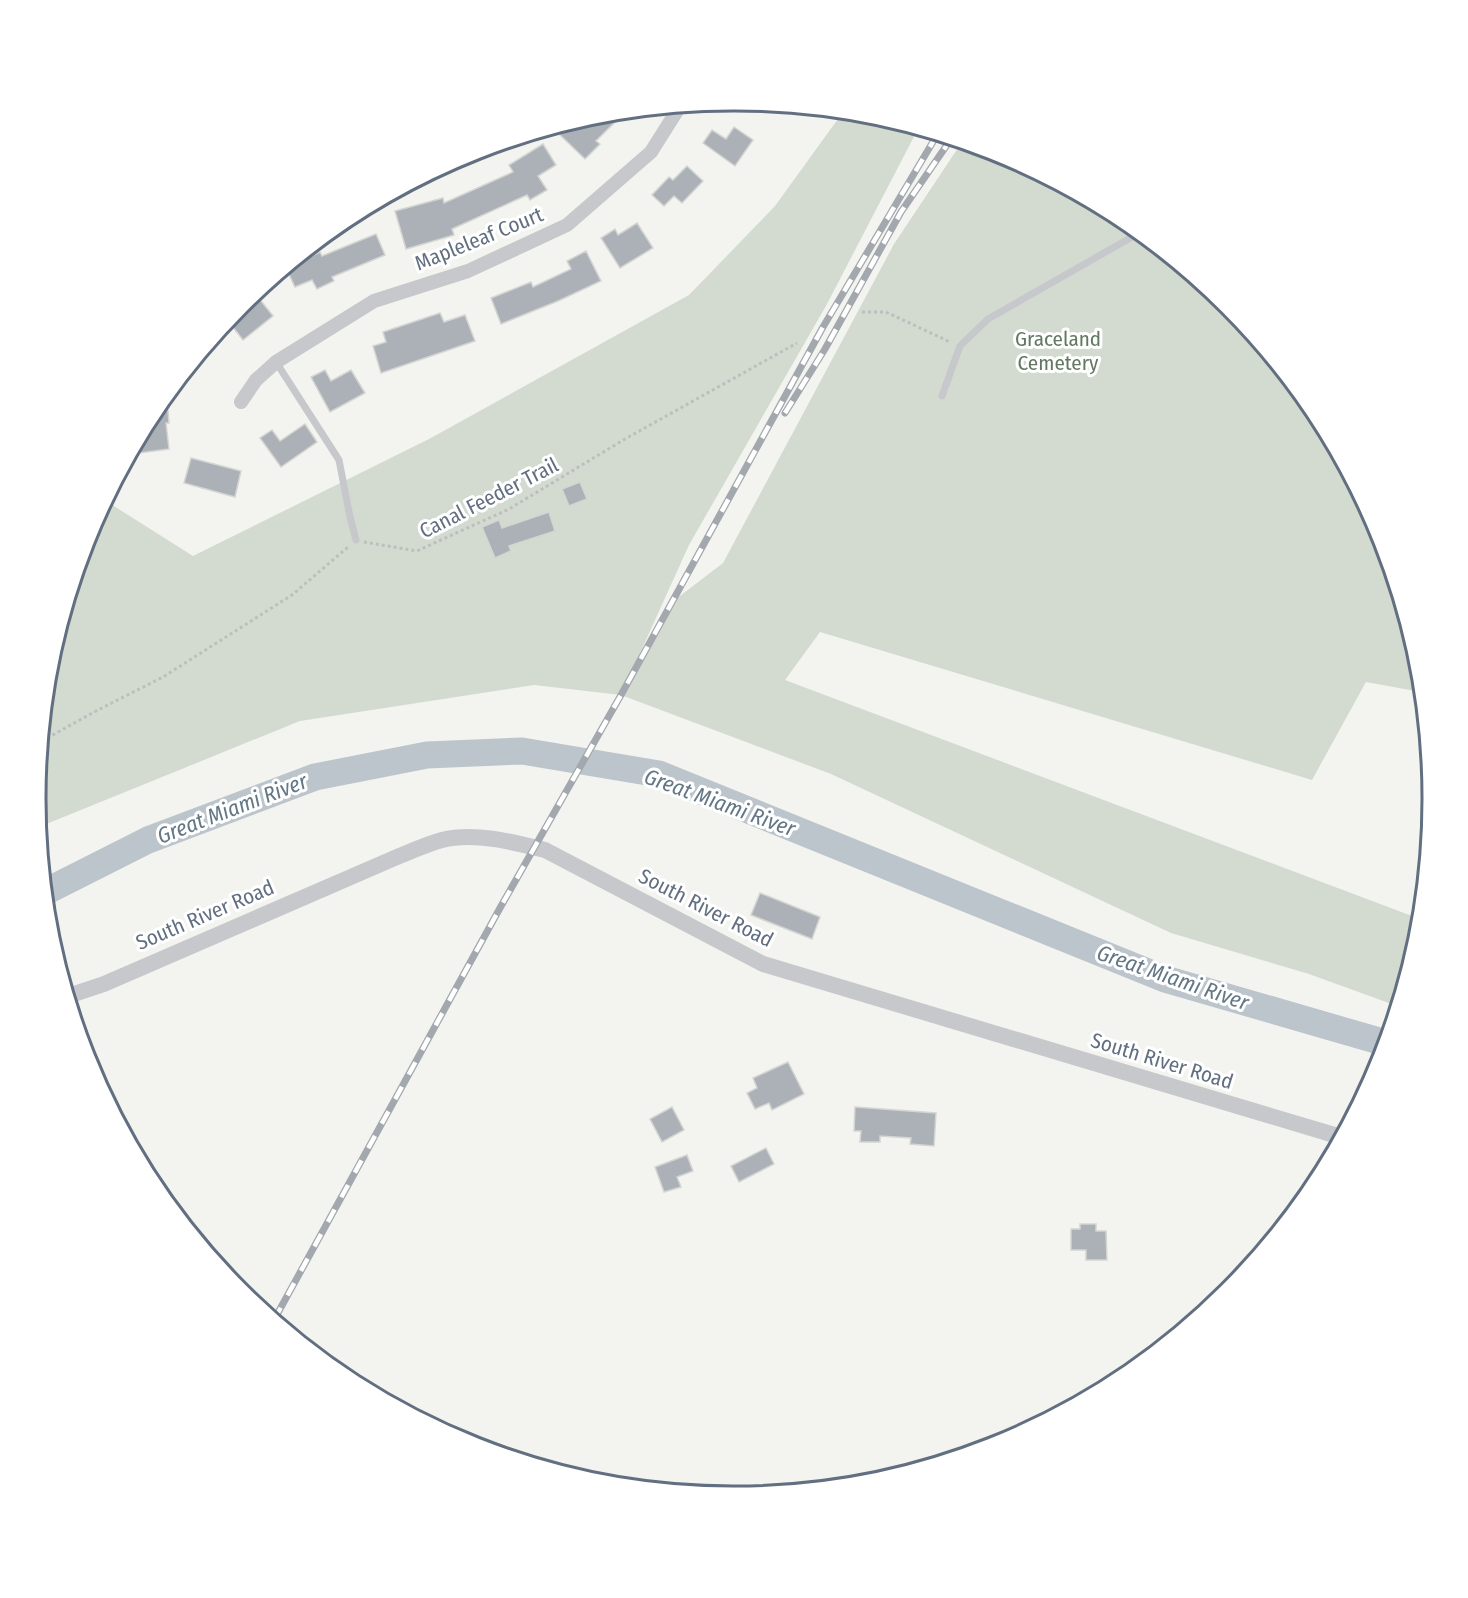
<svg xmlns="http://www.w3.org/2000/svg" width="1468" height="1598" font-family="'Fira Sans Condensed',sans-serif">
<rect width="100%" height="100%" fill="#f3f4ef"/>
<polygon fill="#d3dbd0" points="843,112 871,114 918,129 827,304 689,545 626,684 672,602 723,563 894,244 962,142 1001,154 1122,219 1228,306 1315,412 1379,532 1419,663 1421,692 1366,682 1312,780 820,632 785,680 1420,919 1419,936 1397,1006 1309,974 1171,933 831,774 621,695 534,685 300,721 39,827 36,799 49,662 89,532 106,501 193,556 429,439 689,295 775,206"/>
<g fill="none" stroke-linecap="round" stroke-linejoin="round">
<polyline stroke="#bcc5cb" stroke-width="27" points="45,892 148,840 315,777 427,755 522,751 659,774 1165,979 1386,1043"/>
</g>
<g fill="#acb1b8" stroke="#d4d5d2" stroke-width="1.5">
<polygon points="598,114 606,114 615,122 596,141 600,144 585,159 558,133 566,124"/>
<polygon points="734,127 753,140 735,166 703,143 712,130 726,139"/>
<polygon points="543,144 556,165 538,176 547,190 530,200 527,195 452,229 454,235 406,249 395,211 443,198 444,203 513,172 509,165"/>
<polygon points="687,166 703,181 682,203 674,196 664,206 652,195 669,177 673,180"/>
<polygon points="637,223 653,248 620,268 601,238 615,229 618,235"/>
<polygon points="376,234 385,255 332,277 334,281 317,289 312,280 295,287 286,268 320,252 322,256"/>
<polygon points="586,251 601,281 558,301 501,324 491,298 531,282 533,287 571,269 567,261"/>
<polygon points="258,297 273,316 243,340 228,321"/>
<polygon points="440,313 444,322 465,315 475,341 381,373 373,346 386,342 383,332"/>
<polygon points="325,370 331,381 351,370 365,393 330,412 311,377"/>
<polygon points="161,402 162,411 168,410 169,423 166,423 169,449 139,453 138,441 154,411"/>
<polygon points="305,424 317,442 281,467 260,438 272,430 280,441"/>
<polygon points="191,458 241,471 235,497 184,483"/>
<polygon points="580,482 587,499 569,506 562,489"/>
<polygon points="549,512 555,531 509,546 511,551 495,558 482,527 499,520 502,528"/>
<polygon points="760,893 820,917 812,939 751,915"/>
<polygon points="788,1062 804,1094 772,1110 769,1103 755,1109 747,1093 757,1088 753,1078"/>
<polygon points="672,1107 684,1130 662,1142 650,1119"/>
<polygon points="855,1107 936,1113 934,1146 910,1144 911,1138 880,1136 880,1142 860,1142 861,1131 854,1131"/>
<polygon points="766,1148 774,1164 739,1182 731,1166"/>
<polygon points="687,1155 693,1171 677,1177 681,1187 664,1192 655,1167"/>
<polygon points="1080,1224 1096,1224 1096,1231 1106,1231 1107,1260 1086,1260 1086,1250 1071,1250 1071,1229 1080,1229"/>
</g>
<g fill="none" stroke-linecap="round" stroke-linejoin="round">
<g stroke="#bdbec0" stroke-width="3" stroke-dasharray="3 3" stroke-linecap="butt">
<polyline points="862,312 886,312 950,342"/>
<polyline points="364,542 417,551 509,509 625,439 797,343"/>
<polyline points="42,741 94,712 163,677 292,595 348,547"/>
</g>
<g stroke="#c6c8cc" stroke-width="7">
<polyline points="276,362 339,460 350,517 356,540"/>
<polyline points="942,396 960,346 988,319 1139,233"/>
</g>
<polyline stroke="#c6c8cc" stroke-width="14" points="241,402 256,380 276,362 374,301 468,271 567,225 651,152 680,106"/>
<path stroke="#c6c8cc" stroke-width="16" d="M68 996 104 984 397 857C412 851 427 844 442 840 475 832 513 842 545 850L763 964 1341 1137"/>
<defs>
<g id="rail">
<polyline points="785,413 825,349 901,212 951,139"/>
<polyline points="274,1320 500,908 621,695 823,327 937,135"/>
</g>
</defs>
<use href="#rail" stroke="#a3a8ae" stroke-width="7"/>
<use href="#rail" stroke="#fff" stroke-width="4.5" stroke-dasharray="14" stroke-linecap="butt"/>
</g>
<g text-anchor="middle" stroke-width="6" stroke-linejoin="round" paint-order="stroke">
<g font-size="21" fill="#626f81" stroke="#fff">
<text transform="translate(479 239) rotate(-22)" y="7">Mapleleaf Court</text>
<text transform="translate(489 498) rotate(-27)" y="7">Canal Feeder Trail</text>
<text transform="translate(706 908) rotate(27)" y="7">South River Road</text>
<text transform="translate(205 915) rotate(-23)" y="7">South River Road</text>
<text transform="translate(1162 1061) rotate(17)" y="7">South River Road</text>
</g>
<g font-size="21" fill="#627861" stroke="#fff">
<text x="1058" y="346">Graceland<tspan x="1058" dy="24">Cemetery</tspan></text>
</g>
<g font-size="22" font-style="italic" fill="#637785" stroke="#fff">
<text transform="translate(720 802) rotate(20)" y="8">Great Miami River</text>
<text transform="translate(232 808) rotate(-21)" y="8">Great Miami River</text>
<text transform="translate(1173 977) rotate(19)" y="8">Great Miami River</text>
</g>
</g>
<path d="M0 0H1468V1598H0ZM733 111H735A687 687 0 0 1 1422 798V799A687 687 0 0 1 735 1486H733A687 687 0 0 1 46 799V798A687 687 0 0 1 733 111Z" fill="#fff" fill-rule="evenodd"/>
<path fill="none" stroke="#626f81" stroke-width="3" d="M733 111H735A687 687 0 0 1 1422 798V799A687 687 0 0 1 735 1486H733A687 687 0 0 1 46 799V798A687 687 0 0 1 733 111Z"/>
</svg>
